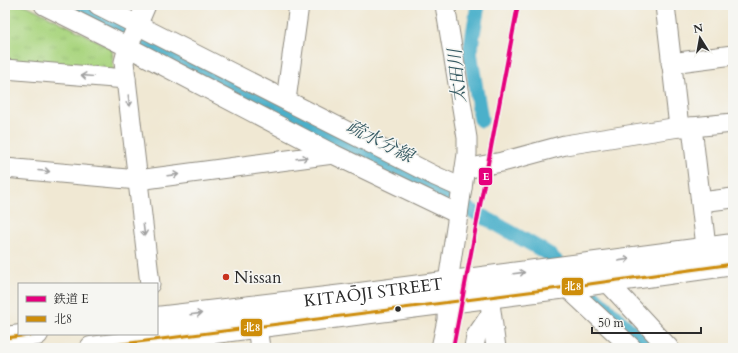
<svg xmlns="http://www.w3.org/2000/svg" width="738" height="353" font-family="Cardo,'Noto Serif JP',serif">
<defs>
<pattern id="grass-tufts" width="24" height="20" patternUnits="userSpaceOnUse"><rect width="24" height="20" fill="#abd681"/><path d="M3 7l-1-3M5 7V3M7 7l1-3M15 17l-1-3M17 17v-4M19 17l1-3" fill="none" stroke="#93b870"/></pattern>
</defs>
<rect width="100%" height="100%" fill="#f6f6f2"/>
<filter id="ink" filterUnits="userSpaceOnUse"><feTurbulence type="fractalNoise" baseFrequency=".025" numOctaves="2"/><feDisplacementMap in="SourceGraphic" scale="8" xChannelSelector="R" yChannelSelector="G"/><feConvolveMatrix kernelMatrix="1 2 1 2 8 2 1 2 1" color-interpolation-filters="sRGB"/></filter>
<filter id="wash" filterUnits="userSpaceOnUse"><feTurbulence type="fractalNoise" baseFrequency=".012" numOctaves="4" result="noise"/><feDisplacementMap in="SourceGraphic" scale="16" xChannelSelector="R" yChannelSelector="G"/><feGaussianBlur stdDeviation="0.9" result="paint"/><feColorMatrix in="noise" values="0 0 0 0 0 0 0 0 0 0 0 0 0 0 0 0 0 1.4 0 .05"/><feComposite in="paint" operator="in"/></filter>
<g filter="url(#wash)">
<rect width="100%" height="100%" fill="#f0e8d3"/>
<polygon fill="url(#grass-tufts)" stroke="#6b8056" points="5,5 26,5 112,48 114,72 5,62"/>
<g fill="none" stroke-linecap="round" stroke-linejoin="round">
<g stroke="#4bb0ca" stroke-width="15">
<polyline points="68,5 384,164 491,221 547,253 649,348"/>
<polyline points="478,5 470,52 481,120"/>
</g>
</g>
</g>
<g filter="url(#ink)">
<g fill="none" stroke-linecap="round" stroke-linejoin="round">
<defs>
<g id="minor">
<polyline points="44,5 128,47 333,154 458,214"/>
<polyline points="98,5 435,176 462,188"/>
<polyline points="146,5 128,47 124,62 150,284"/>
<polyline points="665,5 679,127 692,127 733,123"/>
<polyline points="671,63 733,55"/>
<polyline points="5,69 126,79"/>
<polyline points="286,100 299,5"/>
<polyline points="692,127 708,264"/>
<polyline points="5,168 138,180 333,154"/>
<polyline points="465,169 502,162 565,145 679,127"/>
<polyline points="701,202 733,198"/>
<polyline points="599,273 669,348"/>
<polyline points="558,279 632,348"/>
<polyline points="489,282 489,296 496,348"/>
<polyline points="255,312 260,348"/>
<polyline points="441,348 447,320 448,282 467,154 467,138 445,5"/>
<polyline points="474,348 476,336 491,314"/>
</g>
<g id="major">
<path id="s1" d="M157 318 352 295 733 245"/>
<polyline points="5,338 37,334"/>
<polyline points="91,348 575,286 733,264"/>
</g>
</defs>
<use href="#minor" stroke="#8e8a7f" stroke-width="21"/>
<use href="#major" stroke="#8e8a7f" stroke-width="24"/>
<use href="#minor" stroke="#fff" stroke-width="19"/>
<use href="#major" stroke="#fff" stroke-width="22"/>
<defs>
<g id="bus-1">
<polyline points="5,338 37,334"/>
<polyline points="91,348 575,286 733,264"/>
</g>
</defs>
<use href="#bus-1" stroke="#f6f6f2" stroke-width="6"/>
<use href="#bus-1" stroke="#ce8d09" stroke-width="3"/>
<defs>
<polyline id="rail-1" points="453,348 518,5"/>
</defs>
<use href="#rail-1" stroke="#f6f6f2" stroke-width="7"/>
<use href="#rail-1" stroke="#e5007d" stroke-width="4"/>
</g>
<defs><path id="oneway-shaft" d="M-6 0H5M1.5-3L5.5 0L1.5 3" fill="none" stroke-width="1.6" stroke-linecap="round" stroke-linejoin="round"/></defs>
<g stroke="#a0a0a0">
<use href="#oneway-shaft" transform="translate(87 76) rotate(-175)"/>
<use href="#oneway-shaft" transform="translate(129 101) rotate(83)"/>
<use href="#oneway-shaft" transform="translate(302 158) rotate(-7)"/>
<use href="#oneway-shaft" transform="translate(44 171) rotate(5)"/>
<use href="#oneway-shaft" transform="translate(173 175) rotate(-7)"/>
<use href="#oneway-shaft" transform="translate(144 230) rotate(83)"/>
<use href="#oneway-shaft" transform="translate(624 260) rotate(-8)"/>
<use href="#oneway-shaft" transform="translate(519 273) rotate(-7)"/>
<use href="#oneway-shaft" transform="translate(196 314) rotate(-7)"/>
</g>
</g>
<circle fill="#c8321e" stroke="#f6f6f2" stroke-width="1.5" cx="226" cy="277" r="4"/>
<circle fill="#2b2b2b" stroke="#f6f6f2" stroke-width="1.5" cx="398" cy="309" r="3.5"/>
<g text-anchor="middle" stroke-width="3" stroke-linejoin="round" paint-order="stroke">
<g font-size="17" fill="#2b2b2b" stroke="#f6f6f2" text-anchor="start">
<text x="234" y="283">Nissan</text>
</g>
<g font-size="17" fill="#2b2b2b" stroke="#f6f6f2">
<text dy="6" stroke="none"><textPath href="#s1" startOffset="218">KITAŌJI STREET</textPath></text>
</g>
<g font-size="18" font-style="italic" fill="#365a63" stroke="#f6f6f2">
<text transform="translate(457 76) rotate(-95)" y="6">太田川</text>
<text transform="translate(380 141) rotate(27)" y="6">疏水分線</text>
</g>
</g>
<g stroke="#f6f6f2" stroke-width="1.5">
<rect x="478" y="167" width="15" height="19" rx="4" fill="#e5007d"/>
<rect x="561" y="277" width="23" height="19" rx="4" fill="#ce8d09"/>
<rect x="240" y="318" width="23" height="19" rx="4" fill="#ce8d09"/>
</g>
<g font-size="11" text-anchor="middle" font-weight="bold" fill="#fff">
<text x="486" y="180">E</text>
<text x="573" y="290">北8</text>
<text x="252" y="331">北8</text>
</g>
<rect width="738" height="353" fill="none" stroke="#f6f6f2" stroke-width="20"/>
<rect x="18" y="283" width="140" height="52" fill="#f6f6f2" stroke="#a5a5a2"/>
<rect x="26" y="296" width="20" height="6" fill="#e5007d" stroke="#a5a5a2"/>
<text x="54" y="303" font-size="12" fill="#2b2b2b">鉄道 E</text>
<rect x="26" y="316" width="20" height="6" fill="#ce8d09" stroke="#a5a5a2"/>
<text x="54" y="323" font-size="12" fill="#2b2b2b">北8</text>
<g transform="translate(700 38) rotate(349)" stroke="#f6f6f2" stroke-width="3" paint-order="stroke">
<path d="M0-3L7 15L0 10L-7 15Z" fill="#2b2b2b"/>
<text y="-6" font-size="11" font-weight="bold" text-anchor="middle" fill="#2b2b2b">N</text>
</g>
<path d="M592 327v6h109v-6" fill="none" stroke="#2b2b2b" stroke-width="2"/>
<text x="598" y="327" font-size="12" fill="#2b2b2b" stroke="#f6f6f2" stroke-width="3" paint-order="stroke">50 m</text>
</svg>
